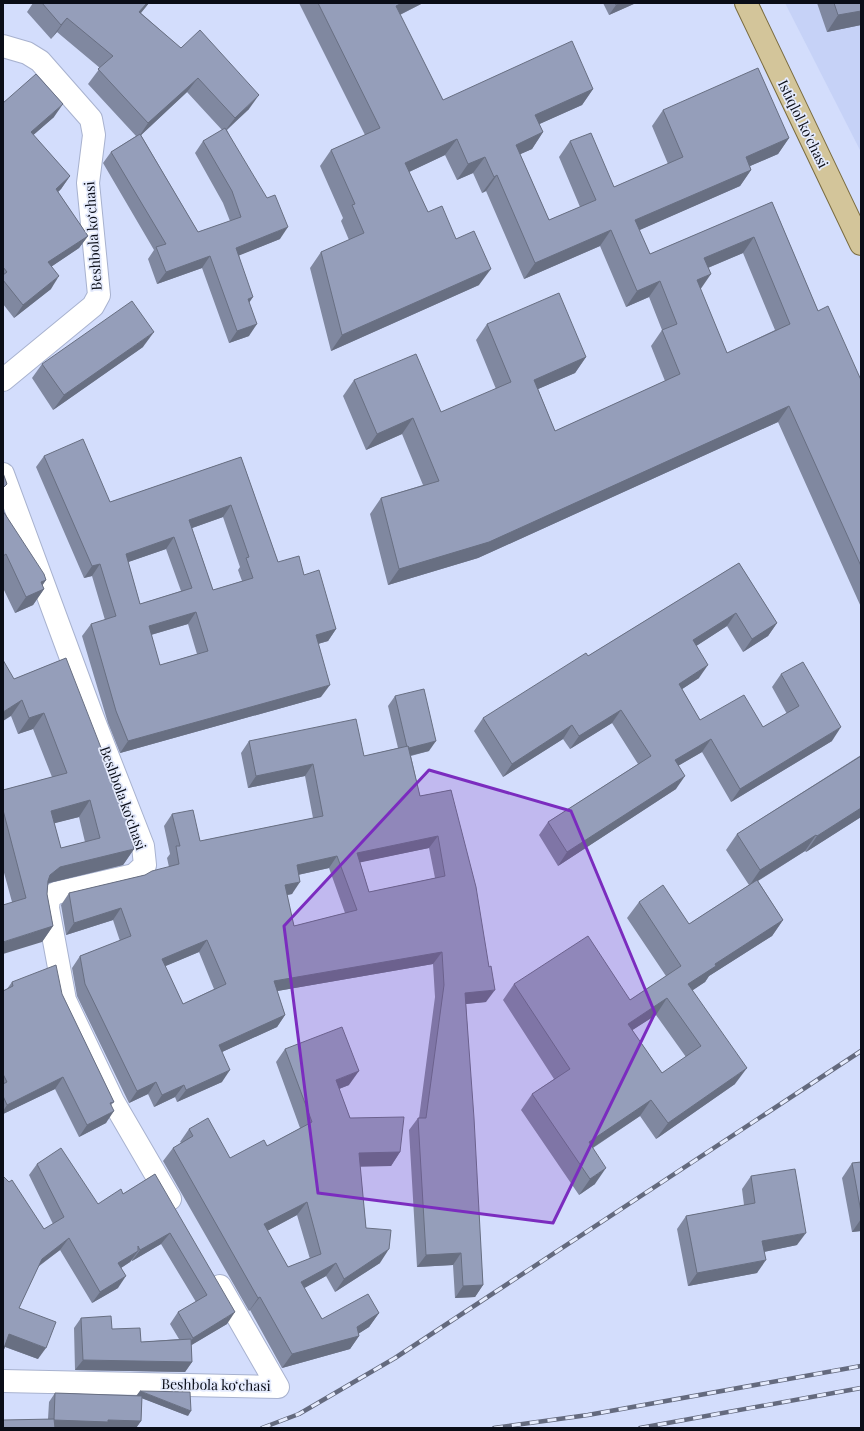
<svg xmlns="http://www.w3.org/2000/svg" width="864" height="1431" font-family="'Playfair Display',serif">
<rect width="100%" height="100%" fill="#d3ddfc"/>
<polygon fill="#c6d2f7" points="785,3 861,3 861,152"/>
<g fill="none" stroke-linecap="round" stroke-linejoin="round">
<defs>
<g id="minor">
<polyline points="3,46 27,53 40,61 91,119 94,135 88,183 99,295 93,306 3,380"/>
<polyline points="3,474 93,718 143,846 145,865 134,875 56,893 49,898 48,908 65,1000 113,1101 170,1199"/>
<polyline points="3,1381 278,1387 220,1286"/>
</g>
<polyline id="major" points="746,3 861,244"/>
</defs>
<use href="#minor" stroke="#a8b2cf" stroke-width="24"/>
<use href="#major" stroke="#7a6c40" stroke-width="24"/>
<use href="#minor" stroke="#fff" stroke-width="22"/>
<use href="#major" stroke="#d3c59a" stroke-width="22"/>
<defs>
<g id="rail">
<polyline points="262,1428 299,1414 395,1358 861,1051"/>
<polyline points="494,1428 588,1415 861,1366"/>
<polyline points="640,1428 861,1388"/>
</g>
</defs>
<use href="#rail" stroke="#646a7e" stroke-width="4.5"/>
<use href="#rail" stroke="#e5ebfd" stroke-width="3" stroke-dasharray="9" stroke-linecap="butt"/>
</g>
<g fill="#8088a0" fill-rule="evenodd">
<path d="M33 3H149L141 13 249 109 227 130 280 239 239 255 249 303V336L229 343 202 268 157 284 148 259 154 250 103 163 111 152 136 136 88 84 100 68 57 32 51 39 27 12ZM187 92 222 130 203 141 195 153 223 203 230 221 198 232 141 135Z"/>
<path d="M299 3H423L400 15 443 100 593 89 582 105 539 124 543 132 532 149 520 154 549 220 580 207 559 157 570 141 614 187 668 164 652 126 663 110 789 138 778 154 750 166 751 170 740 186 639 230 650 254 772 202 818 311 861 380V607L778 422 478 558 388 585 370 514 381 498 423 485 402 434 366 450 343 396 354 380 441 412 496 389 476 340 487 324 586 357 575 373 538 389 555 431 665 381 651 346 662 330 649 297 626 307 600 246 524 279 486 191 482 193 473 173 457 180 445 155 409 172 428 212 456 239 479 285 331 351 310 268 321 252 349 240 341 221 343 218 320 166 331 150 365 135ZM743 253 775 330 727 353 700 289 708 268Z"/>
<polygon points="603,3 636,3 609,15"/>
<polygon points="817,3 861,3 861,25 827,32"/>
<polygon points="3,103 54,117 33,135 70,176 61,189 58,192 88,236 79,248 52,266 51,289 14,318 3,304"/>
<polygon points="143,347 53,410 32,378 42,364"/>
<path d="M44 456 110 502 241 457 278 562 304 575 336 629 328 641 318 644 321 697 120 753 108 723 82 636 91 624 105 620 92 576 84 578 36 467ZM223 517 240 567 238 570 242 581 213 590 192 528ZM166 549 181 591 140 604 128 562ZM188 624 197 654 160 665 151 635Z"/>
<polygon points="3,511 46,580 42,585 44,589 33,605 15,613 3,588"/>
<polygon points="739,563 777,623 768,636 743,652 727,626 696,646 699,678 682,689 700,720 763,727 787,714 772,687 781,674 832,741 731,802 702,752 679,765 676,789 558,866 539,835 548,822 638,764 612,723 570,749 563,739 503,777 474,731 483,718 588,656"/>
<path d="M66 658 134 849 123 865 49 883 48 884 47 894 53 926 42 942 12 902 3 869V790L52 777 33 729 18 734 11 716 14 679ZM79 817 85 842 61 848 54 823Z"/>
<path d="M395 696 429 751 411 756 420 796 451 790 486 1002 466 1004 483 1285 475 1297 455 1298 453 1265 417 1267 409 1130 418 1118H419L435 997 433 964 277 991 285 1015 277 1027 222 1052V1082L177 1102 175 1097 154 1107 148 1094 129 1103 77 996 72 968 80 956 120 941 113 920 66 935 61 905 69 893 145 875 169 867 167 858 170 854 164 826 172 814 200 841 313 818 305 776 248 788 241 753 249 741 364 756 398 748 388 706ZM429 848 435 878 369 892 360 862ZM329 868 345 913 294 926 287 895 292 894 298 875ZM199 952 214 989 183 1004 165 966Z"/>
<path d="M861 755V817L806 852 805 851 758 881 783 920 772 936 709 976 705 982 692 990 735 1084 656 1139 640 1116 593 1148 595 1184 579 1195 521 1110 532 1094 554 1079 503 1000 514 984 630 1000 666 976 627 918 639 902 689 924 749 885 726 850 737 834ZM656 1015 686 1057 662 1073 632 1030Z"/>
<polygon points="12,982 62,994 114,1102 111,1105 106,1123 79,1137 55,1089 3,1114 3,991 7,989"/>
<path d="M285 1049 349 1085 339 1089 350 1118 400 1152 391 1166H360L366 1228 380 1263 335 1292 326 1276 304 1288 322 1319 379 1313 369 1327 359 1333V1336L350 1349 282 1368 250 1310 249 1311 163 1161 173 1148 181 1143 180 1142 189 1129 230 1158 267 1146 300 1128 276 1062ZM297 1215 310 1259 288 1267 267 1231Z"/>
<polygon points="861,1162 861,1231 852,1232 842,1178 852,1163"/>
<polygon points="37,1164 98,1204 123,1194 155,1174 227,1324 191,1345 192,1362 185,1372 75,1370 74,1328 81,1318 112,1329 141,1342 179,1339 170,1324 178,1312 196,1302 161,1244 132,1261 132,1260 130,1262 121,1268 118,1288 92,1303 60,1250 38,1267 19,1308 38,1359 5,1347 3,1351 3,1176 44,1229 53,1224 29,1175"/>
<polygon points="751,1176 797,1245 764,1252 757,1273 688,1286 677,1229 686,1216 744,1205 742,1189"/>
<polygon points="140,1391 188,1416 142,1398 141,1421 136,1428 3,1428 48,1419 49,1402 55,1393 137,1396"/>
</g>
<g fill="#686f82">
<polygon points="147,3 149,3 129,27 139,12"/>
<polygon points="402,3 423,3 385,22 396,6"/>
<polygon points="621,3 636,3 609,15 616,5"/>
<polygon points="861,11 861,25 827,32 838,15"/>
<polygon points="67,18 57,32 51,39 61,25"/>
<polygon points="198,78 187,92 138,138 148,123"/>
<polygon points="593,89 582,105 524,131 535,115"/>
<polygon points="259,95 249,109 224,132 235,118"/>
<polygon points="63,104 54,117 22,145 31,132"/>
<polygon points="543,132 532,149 505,161 516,145"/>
<polygon points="789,138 778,154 734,173 746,157"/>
<polygon points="457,139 445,155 394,179 405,163"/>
<polygon points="485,157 473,173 457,180 468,164"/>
<polygon points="751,170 740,186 624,237 635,220"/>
<polygon points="497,175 486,191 482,193 494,177"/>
<polygon points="70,176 61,189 48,201 56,189"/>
<polygon points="288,227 280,239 228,260 236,248"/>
<polygon points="611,230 600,246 524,279 535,263"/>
<polygon points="88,236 79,248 39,275 48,262"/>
<polygon points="754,237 743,253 693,274 704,258"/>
<polygon points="210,256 202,268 157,284 166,272"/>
<polygon points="491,269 479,285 331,351 342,335"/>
<polygon points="711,274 700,290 697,280"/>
<polygon points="59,276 51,289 14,318 23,305"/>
<polygon points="660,281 649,297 626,307 637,291"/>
<polygon points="253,297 245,309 248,299"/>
<polygon points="257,324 249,336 229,343 237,331"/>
<polygon points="154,332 143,347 53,410 64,395"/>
<polygon points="586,357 575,373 522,396 534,380"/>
<polygon points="789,406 778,422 478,558 388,585 399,569"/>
<polygon points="413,418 402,434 366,450 377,434"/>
<polygon points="231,505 223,517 181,532 189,520"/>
<polygon points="174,537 166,549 117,566 126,554"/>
<polygon points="100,564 92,576 84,578 92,566"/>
<polygon points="46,580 38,592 44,589 33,605 15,613 26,597 41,582"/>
<polygon points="196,612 188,624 140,638 149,626"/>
<polygon points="736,613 727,626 684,654 693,640"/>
<polygon points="777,623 768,636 743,652 752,639"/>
<polygon points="336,629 328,641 307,647 316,635"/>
<polygon points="708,665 699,678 670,697 679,684"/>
<polygon points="330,685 321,697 120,753 128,741"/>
<polygon points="22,700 11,716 3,721 3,712"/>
<polygon points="621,710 612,723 570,749 579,736"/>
<polygon points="44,713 33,729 18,734 29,718"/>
<polygon points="572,725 563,739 503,777 512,764"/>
<polygon points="841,727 832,741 731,802 740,789"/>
<polygon points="711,739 702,752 666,773 675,760"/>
<polygon points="436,741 429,751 400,758 407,748"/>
<polygon points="313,764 305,776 248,788 256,776"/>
<polygon points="685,776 676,789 558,866 567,852"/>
<polygon points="90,800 79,817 40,827 51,811"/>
<polygon points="861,808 861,817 806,852 817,836"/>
<polygon points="816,835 805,851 749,886 760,870"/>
<polygon points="438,836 429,848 348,865 357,853"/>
<polygon points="134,849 123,865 49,883 38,891 50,875 60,867"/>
<polygon points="337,856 329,868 288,877 297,865"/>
<polygon points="300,882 292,894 277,897 285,885"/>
<polygon points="121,908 113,920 66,935 74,923"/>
<polygon points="783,920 772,936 709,976 705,982 677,1001 688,984 715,964"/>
<polygon points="53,926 42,942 3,954 3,942"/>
<polygon points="207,940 199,952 154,971 162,959"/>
<polygon points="442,952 433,964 266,993 274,981"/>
<polygon points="495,990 486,1002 456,1005 465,993"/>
<polygon points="667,998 656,1015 617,1040 628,1024"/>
<polygon points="285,1015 277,1027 211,1057 219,1045"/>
<polygon points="747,1068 735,1084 656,1139 668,1123"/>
<polygon points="230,1070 222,1082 177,1102 186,1090"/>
<polygon points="359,1071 349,1085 326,1094 336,1080"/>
<polygon points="63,1077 55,1089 3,1114 3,1111 7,1105"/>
<polygon points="156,1082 148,1094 129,1103 137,1091"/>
<polygon points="184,1085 175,1097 154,1107 162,1095"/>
<polygon points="651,1100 640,1116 577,1158 589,1142"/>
<polygon points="114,1111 106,1123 79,1137 87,1125"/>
<polygon points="400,1152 391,1166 350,1167 359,1153"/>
<polygon points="606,1168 595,1184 579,1195 590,1179"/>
<polygon points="307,1202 297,1215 254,1238 264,1224"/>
<polygon points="861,1219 861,1231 852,1232"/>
<polygon points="170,1233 161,1244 132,1261 140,1250"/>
<polygon points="806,1233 797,1245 753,1254 762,1241"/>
<polygon points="69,1238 60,1250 33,1270 42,1259"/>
<polygon points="389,1249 380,1263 335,1292 344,1279"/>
<polygon points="138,1251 130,1262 110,1275 118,1263"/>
<polygon points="461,1253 453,1265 417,1267 426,1255"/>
<polygon points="766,1260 757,1273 688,1286 697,1273"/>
<polygon points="336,1263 326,1276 292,1295 301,1282"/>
<polygon points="126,1276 118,1288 92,1303 100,1292"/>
<polygon points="483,1285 475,1297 455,1298 463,1286"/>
<polygon points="260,1297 250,1310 249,1311 258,1298"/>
<polygon points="235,1312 227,1324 185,1349 193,1338"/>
<polygon points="379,1313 369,1327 352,1338 359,1336 350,1349 282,1368 292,1354 357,1327"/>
<polygon points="9,1334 46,1348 38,1359 3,1346"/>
<polygon points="83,1360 192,1362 185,1372 75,1370"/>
<polygon points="140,1391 191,1411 188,1416 136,1396"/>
<polygon points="54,1420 108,1420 141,1421 136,1428 48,1428"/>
</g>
<g fill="#959eba" stroke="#686f82" fill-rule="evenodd">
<polygon points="42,3 147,3 139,12 181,48 200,30 259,95 235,118 198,78 148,123 98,69 113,56 67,18 61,25"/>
<path d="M318 3H402L396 6 443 100 572 41 593 89 535 115 543 132 516 145 549 220 596 200 570 141 591 133 614 187 683 157 663 110 758 68 789 138 746 157 751 170 635 220 650 254 772 202 818 311 828 306 861 380V566L789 406 489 542 399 569 381 498 439 481 413 418 377 434 354 380 416 354 441 412 511 382 487 324 559 293 586 357 534 380 555 431 680 374 662 330 677 324 660 281 637 291 611 230 535 263 497 175 494 177 485 157 468 164 457 139 405 163 428 212 442 206 456 239 474 231 491 269 342 335 321 252 364 233 352 205 355 204 331 150 380 128ZM754 237 790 324 727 353 697 280 711 274 704 258Z"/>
<polygon points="615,3 621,3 616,5"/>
<polygon points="834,3 861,3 861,11 838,15"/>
<polygon points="36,74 63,104 31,132 70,176 56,189 88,236 48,262 59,276 23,305 3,280 3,275 7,272 3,267 3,103"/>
<polygon points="225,128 267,198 275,195 288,227 236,248 253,297 248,299 257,324 237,331 210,256 166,272 156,247 166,244 111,152 140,134 198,232 241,217 232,191 203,141"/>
<polygon points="132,301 154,332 64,395 42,364"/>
<path d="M83 439 110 502 241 457 278 562 299 556 304 575 319 570 336 629 316 635 330 685 128 741 116 711 91 624 116 616 100 564 92 566 44 456ZM231 505 249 557 246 558 253 578 213 590 189 520ZM174 537 192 588 140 604 126 554ZM196 612 208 651 160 665 149 626Z"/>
<polygon points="3,473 7,484 3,488"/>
<polygon points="3,511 44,574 46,580 41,582 44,589 26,597 6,554 3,556"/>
<polygon points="739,563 777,623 752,639 736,613 693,640 708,665 679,684 700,720 744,695 763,727 799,706 781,674 803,662 841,727 740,789 711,739 675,760 685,776 567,852 548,822 651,756 621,710 579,736 572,725 512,764 483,718 586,653 588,656"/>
<path d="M66 658 112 776 115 775 134 849 60 867 50 875 48 881 47 894 53 926 3 942V905L26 898 3 810V790L67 773 44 713 29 718 22 700 3 712V660L14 679ZM90 800 100 838 61 848 51 811Z"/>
<polygon points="424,689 436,741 409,748 408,746 407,747 395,696"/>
<path d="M356 719 364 756 408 746 420 796 451 790 476 887 489 967 491 966 495 990 465 993 474 1118 483 1285 463 1286 461 1253 426 1255 418 1118H426L444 985 442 952 274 981 285 1015 219 1045 230 1070 186 1090 184 1085 162 1095 156 1082 137 1091 85 984 80 956 131 936 121 908 74 923 69 893 145 875 152 871 179 864 176 846H180L172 814 193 810 200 841 323 816 313 764 256 776 249 741ZM438 836 445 876 369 892 357 853ZM337 856 357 910 294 926 285 885 300 882 297 865ZM207 940 226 984 183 1004 162 959Z"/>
<polygon points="861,756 861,808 817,836 816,835 760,870 737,834"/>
<path d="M757 880 783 920 715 964 716 966 688 984 747 1068 668 1123 651 1100 589 1142 606 1168 590 1179 532 1094 570 1069 514 984 588 936 630 1000 681 966 639 902 663 885 689 924ZM667 998 701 1046 662 1073 628 1024Z"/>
<polygon points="56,965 62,994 114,1102 110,1103 114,1111 87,1125 63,1077 7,1105 3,1096 3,1084 7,1082 3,1074 3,991 13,986 12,982"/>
<path d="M342 1027 359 1071 336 1080 350 1118 404 1117 400 1152 359 1153 366 1228 391 1230 389 1249 344 1279 336 1263 301 1282 322 1319 368 1294 379 1313 357 1327 359 1336 292 1354 260 1297 258 1298 173 1148 193 1136 189 1129 208 1118 230 1158 264 1140 267 1146 312 1122 285 1049ZM307 1202 321 1254 288 1267 264 1224Z"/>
<polygon points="61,1148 98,1204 121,1189 123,1194 155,1174 235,1312 193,1338 178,1312 207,1295 170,1233 140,1250 138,1246 138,1251 118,1263 126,1276 100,1292 69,1238 42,1259 19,1308 56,1322 46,1348 9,1334 3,1351 3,1176 9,1182 12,1180 44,1229 64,1217 37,1164"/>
<polygon points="861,1162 861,1212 852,1163"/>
<polygon points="795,1169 806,1233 762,1241 766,1260 697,1273 686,1216 755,1203 751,1176"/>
<polygon points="111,1316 112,1329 140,1328 141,1342 191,1339 192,1362 83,1360 81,1318"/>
<polygon points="140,1391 190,1392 191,1411"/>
<polygon points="55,1393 142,1396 141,1421 108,1420 108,1422 54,1420"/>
<polygon points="54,1419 55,1428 3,1428 3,1420"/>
</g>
<path fill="#7b2cbf" fill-opacity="0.2" stroke="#7b2cbf" stroke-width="3" stroke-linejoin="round" d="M429 770 571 811 655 1013 553 1223 318 1193 284 926Z"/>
<g text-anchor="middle" stroke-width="3.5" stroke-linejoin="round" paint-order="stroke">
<g font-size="14" fill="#0a0d17" stroke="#e5ebfd">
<text transform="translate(803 124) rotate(64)" y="5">Istiqlol ko'chasi</text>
<text transform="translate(93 236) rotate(-94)" y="5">Beshbola koʻchasi</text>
<text transform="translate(123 798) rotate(70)" y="5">Beshbola koʻchasi</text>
<text transform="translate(216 1385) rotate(1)" y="5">Beshbola koʻchasi</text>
</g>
</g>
<rect width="864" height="1431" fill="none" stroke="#0a0d17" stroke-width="8"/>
</svg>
